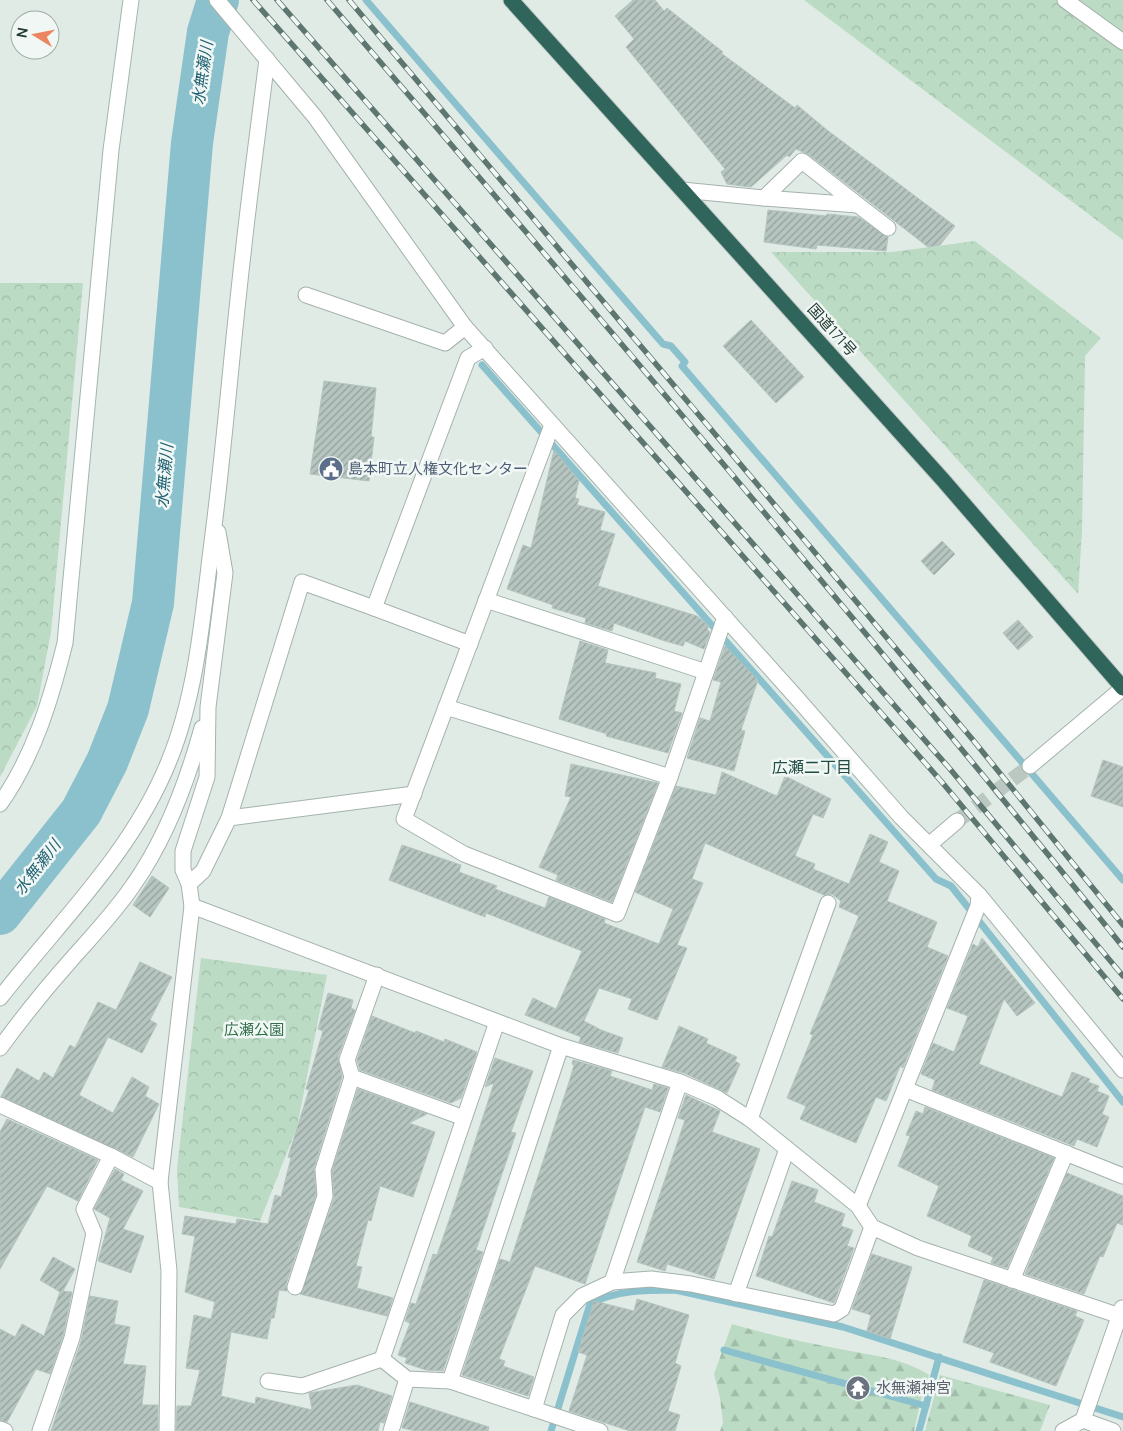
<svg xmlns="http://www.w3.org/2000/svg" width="1123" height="1431" font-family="Manrope,'Noto Sans JP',sans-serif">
<defs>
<pattern id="forest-firs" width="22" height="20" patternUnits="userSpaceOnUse" patternTransform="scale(1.25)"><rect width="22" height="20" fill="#bbdbc4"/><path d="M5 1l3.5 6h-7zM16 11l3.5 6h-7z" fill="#a0bda9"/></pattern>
<pattern id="park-crowns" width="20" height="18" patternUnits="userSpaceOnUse" patternTransform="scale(1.25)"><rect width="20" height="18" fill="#bbdbc4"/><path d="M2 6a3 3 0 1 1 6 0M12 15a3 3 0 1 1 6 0" fill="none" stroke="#a0bda9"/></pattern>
<pattern id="building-hatch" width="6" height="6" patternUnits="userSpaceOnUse" patternTransform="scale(1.25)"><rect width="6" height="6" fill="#b6c5c0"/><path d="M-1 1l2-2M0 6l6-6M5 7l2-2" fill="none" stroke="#94a19d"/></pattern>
</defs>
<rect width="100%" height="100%" fill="#e1ebe6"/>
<g fill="url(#forest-firs)">
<path d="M732 1324C769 1335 807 1343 845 1350 874 1356 903 1358 929 1375L922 1395 914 1431H720L723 1423 720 1398 714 1374Z"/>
<polygon points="940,1375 1050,1405 1040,1431 925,1431"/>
</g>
<g fill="url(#park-crowns)">
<polygon points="804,0 1123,0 1123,240"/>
<polygon points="975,241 1101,338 1085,356 1082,531 1078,594 771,252 892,252"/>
<polygon points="0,283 83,283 51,632 37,706 0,777"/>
<polygon points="201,958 327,975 297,1127 260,1221 179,1207 177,1169"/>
</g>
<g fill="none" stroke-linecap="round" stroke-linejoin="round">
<g stroke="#8bc1cd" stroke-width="7">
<polyline points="366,0 663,344 671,346 685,362 682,366 1123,880"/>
<polyline points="482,365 936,879 951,886 1123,1102"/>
<polyline points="724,1350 926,1406"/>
<path d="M551 1431 590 1304C616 1290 646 1290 675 1290L843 1327 1123 1417"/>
<polyline points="919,1431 939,1357"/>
</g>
<polyline stroke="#8bc1cd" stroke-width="42" points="0,914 81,812 107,762 128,709 153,603 192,143 208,32 218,0"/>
</g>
<g fill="url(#building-hatch)" stroke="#b4c4be">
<polygon points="633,0 655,0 664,11 667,8 723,52 721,53 795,108 797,105 827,130 955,226 940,245 928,247 808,154 796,149 789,157 787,155 751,187 727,184 721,172 725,169 626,47 634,39 615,16"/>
<polygon points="768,210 826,216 827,214 858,217 888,237 886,251 817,245 816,249 764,242"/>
<polygon points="751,320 804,377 776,403 723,346"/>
<polygon points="324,381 376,388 371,437 374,437 369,481 310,474"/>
<polygon points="554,450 579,481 575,498 579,499 577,505 605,512 600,530 615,534 598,586 697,616 709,626 707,629 710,632 704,649 685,641 683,646 665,641 614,623 612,631 585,623 586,618 552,608 553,605 507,589 523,545 531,548"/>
<polygon points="942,541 955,554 934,575 921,561"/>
<polygon points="1018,620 1033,637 1018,650 1003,633"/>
<polygon points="580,641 608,650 605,663 656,673 655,678 681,684 674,711 682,713 668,753 606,736 607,734 559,719"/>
<polygon points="725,646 758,680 741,730 745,731 734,771 687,758 700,718 710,721 721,682 713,680"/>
<polygon points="1103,760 1123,767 1123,807 1091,796"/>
<polygon points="571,764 658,783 612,902 556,880 558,875 539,867 571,797 565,796"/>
<polygon points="722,772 777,796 785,776 831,799 823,818 813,814 795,856 815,864 813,869 849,884 870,834 888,842 879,862 899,871 887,901 937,922 927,947 948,956 903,1068 900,1066 886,1101 876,1097 856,1143 800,1119 806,1106 787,1098 813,1035 810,1034 859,916 839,907 841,901 832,894 824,895 705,843 692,879 703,883 677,945 687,948 657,1020 628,1009 632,999 599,988 584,1021 601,1030 623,1038 618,1053 579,1042 581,1037 525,1015 533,998 556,1009 582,951 486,913 485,917 389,880 402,845 461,865 459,872 497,886 495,889 545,908 549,897 605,919 604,923 659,944 673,909 635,892 676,786 716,795"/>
<polygon points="152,876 169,888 150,917 133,905"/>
<polygon points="982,938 1035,1003 1017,1016 1004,999 979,1064 1062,1097 1072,1072 1090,1079 1088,1082 1099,1086 1097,1091 1109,1096 1102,1114 1109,1117 1097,1147 1077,1139 1074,1146 932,1090 935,1080 921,1074 933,1043 954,1052 968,1016 947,1008 973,944 978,947"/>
<polygon points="140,962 172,977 150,1020 157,1024 142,1053 108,1037 79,1095 113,1113 132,1077 149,1087 145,1096 159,1104 133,1157 1,1096 17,1068 39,1081 44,1072 53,1078 70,1045 75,1048 98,1002 116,1010"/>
<polygon points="328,993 353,1000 351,1008 355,1010 338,1057 342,1077 314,1168 316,1195 286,1284 287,1291 279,1290 274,1318 271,1318 267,1339 231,1332 221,1396 255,1404 256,1397 312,1410 309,1393 357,1385 392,1396 384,1423 380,1422 378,1431 176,1431 177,1406 191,1406 200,1370 186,1368 194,1315 211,1319 215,1302 185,1292 195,1236 182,1234 185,1216 236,1224 237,1219 268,1224 275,1195 281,1197 291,1158 288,1157 309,1090 306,1089 323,1031 318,1029"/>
<polygon points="372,1016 415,1033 416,1031 444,1042 445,1039 477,1052 461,1098 451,1103 360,1070 357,1060"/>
<polygon points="679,1026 708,1039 706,1043 737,1057 735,1061 740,1064 727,1093 684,1073 662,1067"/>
<polygon points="495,1058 533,1071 511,1132 516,1133 476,1250 483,1252 443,1371 426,1370 405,1363 407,1358 398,1355 410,1323 405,1321 411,1303 416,1304 433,1254 437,1255 454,1206 494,1083 485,1087"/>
<polygon points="573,1060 612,1071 610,1076 652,1090 654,1084 668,1088 660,1112 645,1107 585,1284 535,1266 499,1359 505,1361 503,1366 534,1377 528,1396 462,1375 500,1259 510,1262 570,1079 574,1065 572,1064"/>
<polygon points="358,1089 427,1114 409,1123 435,1132 413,1197 380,1186 371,1221 368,1220 356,1266 362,1267 357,1288 393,1298 387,1316 300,1294 334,1199 332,1171"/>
<polygon points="686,1095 720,1111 712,1132 760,1149 714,1279 667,1264 665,1271 637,1262 685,1120 678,1118"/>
<polygon points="925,1107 1054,1158 1007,1268 991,1263 993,1257 968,1246 972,1236 927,1216 939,1186 898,1166 910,1136 906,1135 916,1111 923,1114"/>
<polygon points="7,1119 98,1160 78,1201 47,1186 0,1269 0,1132"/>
<polygon points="115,1169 124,1174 121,1180 143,1191 123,1229 144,1236 131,1273 98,1261 110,1218 94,1209"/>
<polygon points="1067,1173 1123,1196 1123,1225 1117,1223 1103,1257 1100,1256 1084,1294 1025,1274"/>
<polygon points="792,1181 818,1190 814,1202 845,1214 841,1226 853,1230 847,1246 854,1248 834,1303 756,1276 769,1236 772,1237"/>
<polygon points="872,1254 912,1267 890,1339 867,1331 871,1315 852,1309"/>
<polygon points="53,1257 75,1269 63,1291 72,1292 63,1336 50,1374 36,1369 7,1422 0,1420 0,1329 15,1337 22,1324 44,1336 60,1292 40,1280"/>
<polygon points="984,1280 1077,1311 1075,1316 1084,1320 1056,1386 990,1362 994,1353 963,1342"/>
<polygon points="90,1296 118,1301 114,1324 130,1327 123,1364 146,1366 142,1405 158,1405 158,1431 51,1431 81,1341"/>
<polygon points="637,1299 689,1315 675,1363 681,1366 668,1411 680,1415 675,1431 630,1431 569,1411 587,1355 578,1352 594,1301 634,1311"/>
<polygon points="410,1402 489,1427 488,1431 416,1431 402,1428"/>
</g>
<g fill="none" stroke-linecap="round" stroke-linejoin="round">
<polyline stroke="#bbc8c2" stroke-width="15" stroke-dasharray="15 8" stroke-linecap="butt" points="957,821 1030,766"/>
<defs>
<g id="street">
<polyline points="217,0 315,117 465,327 796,697 901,817 979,895 1123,1070"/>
<polyline points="1065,0 1123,42"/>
<polygon points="802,161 858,205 764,198"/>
<polyline points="682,190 764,198"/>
<polyline points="858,205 888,228"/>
<polyline points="306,295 445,343 465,327"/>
<polyline points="552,425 404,819 464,854 617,914 670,777 725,617"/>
<polyline points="486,600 706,672"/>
<polyline points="470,644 374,608 468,358 485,348"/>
<polyline points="446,707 670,777"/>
<polyline points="1030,766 1123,688"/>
<polyline points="229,818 302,582 374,608"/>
<polyline points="930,844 957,821"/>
<polyline points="189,884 203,871 229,818 414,794"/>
<polyline points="192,906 561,1046 680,1082 717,1098 750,1119 858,1206 872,1227 918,1248 1120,1316"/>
<polyline points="377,975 347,1060 352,1077 464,1118"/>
<path d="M0 998C60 921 132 853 169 761 198 690 203 610 213 534 225 441 232 347 243 254 250 189 259 124 267 59"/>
<path d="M0 1048C22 1018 46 988 71 960 93 935 116 911 134 884 167 837 187 782 202 728"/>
<polyline points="905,1089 1123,1176"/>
<polyline points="0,1105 111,1156 160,1182"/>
<polyline points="750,1119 828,903"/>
<polyline points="858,1206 978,906 979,895"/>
<polyline points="1012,1280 1066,1153"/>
<polyline points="612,1282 680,1082"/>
<polyline points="295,1287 325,1196 323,1170 352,1077"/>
<polyline points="736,1294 787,1149"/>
<polyline points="382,1359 497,1022"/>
<polyline points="268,1381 302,1386 382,1359 407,1379 450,1381 534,1409 563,1315 582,1296 612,1282 651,1279 691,1284 834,1314 842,1309 872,1227"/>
<polyline points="450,1381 561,1046"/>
<polyline points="534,1409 600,1431"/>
<polyline points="1083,1420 1113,1431"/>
<polyline points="0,1429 5,1431"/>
<polyline points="40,1431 72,1338 94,1233 84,1209 111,1156"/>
<polyline points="167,1431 169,1271 160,1182 192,906 189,884 183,870 183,851 207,777 208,707 225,573 218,532"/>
<polyline points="391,1431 407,1379"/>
<polyline points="1063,1431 1083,1420 1122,1308"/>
</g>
<path id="secondary" d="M0 804C34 756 51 699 65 643L111 150 131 0"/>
<polyline id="highway" points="511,0 943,480 1123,688"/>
</defs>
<use href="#street" stroke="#a4b2ad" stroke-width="17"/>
<use href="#secondary" stroke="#a0b6af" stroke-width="17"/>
<use href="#highway" stroke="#c1c8c6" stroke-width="17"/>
<use href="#street" stroke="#fff" stroke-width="15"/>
<use href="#secondary" stroke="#fff" stroke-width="15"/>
<use href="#highway" stroke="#30655b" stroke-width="15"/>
<defs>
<g id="rail">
<polyline points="253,0 941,781 1123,999"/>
<polyline points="277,0 950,769 1123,976"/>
<path d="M327 0C596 313 864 626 1123 947"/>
<polyline points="349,0 973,740 1123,925"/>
</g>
</defs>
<use href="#rail" stroke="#5d7670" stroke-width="5.5"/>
<use href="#rail" stroke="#f1f7f4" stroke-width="4" stroke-dasharray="11" stroke-linecap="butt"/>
</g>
<defs>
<symbol id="civic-disc" viewBox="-11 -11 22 22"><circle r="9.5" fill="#5c6f8a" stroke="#f1f7f4"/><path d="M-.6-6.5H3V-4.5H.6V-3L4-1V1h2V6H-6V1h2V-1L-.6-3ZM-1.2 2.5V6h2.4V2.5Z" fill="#fff"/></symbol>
<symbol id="temple-disc" viewBox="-11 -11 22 22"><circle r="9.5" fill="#6b7280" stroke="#f1f7f4"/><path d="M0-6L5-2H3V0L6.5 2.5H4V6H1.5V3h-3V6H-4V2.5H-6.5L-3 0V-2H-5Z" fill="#fff"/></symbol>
</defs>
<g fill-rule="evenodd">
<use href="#civic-disc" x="317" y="455" width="28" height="28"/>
<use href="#temple-disc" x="844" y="1374" width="28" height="28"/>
</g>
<g text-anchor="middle" stroke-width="5" stroke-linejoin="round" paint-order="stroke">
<g font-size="15" fill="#223a34" stroke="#f1f7f4">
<text transform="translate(832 330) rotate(48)" y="5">国道171号</text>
</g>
<g font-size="15" fill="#4e5e75" stroke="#f1f7f4" text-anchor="start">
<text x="348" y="474">島本町立人権文化センター</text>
</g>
<g font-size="15" fill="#2f6f49" stroke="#f1f7f4">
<text x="254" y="1035">広瀬公園</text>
</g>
<g font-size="15" fill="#5b616d" stroke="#f1f7f4" text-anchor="start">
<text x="876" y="1393">水無瀬神宮</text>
</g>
<g font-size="16" font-style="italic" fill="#206273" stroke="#f1f7f4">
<text transform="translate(202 73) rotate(-82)" y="6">水無瀬川</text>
<text transform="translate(164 476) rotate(-85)" y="6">水無瀬川</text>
<text transform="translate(37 867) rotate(-52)" y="6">水無瀬川</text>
</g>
<g font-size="16" fill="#1f4b42" stroke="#f1f7f4">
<text x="812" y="773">広瀬二丁目</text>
</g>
</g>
<g transform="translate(35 35) rotate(280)"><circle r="24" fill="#f1f7f4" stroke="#9eaba7"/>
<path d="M0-4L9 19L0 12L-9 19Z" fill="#ea855f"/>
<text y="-8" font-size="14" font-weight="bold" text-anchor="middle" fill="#223a34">N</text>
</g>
</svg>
